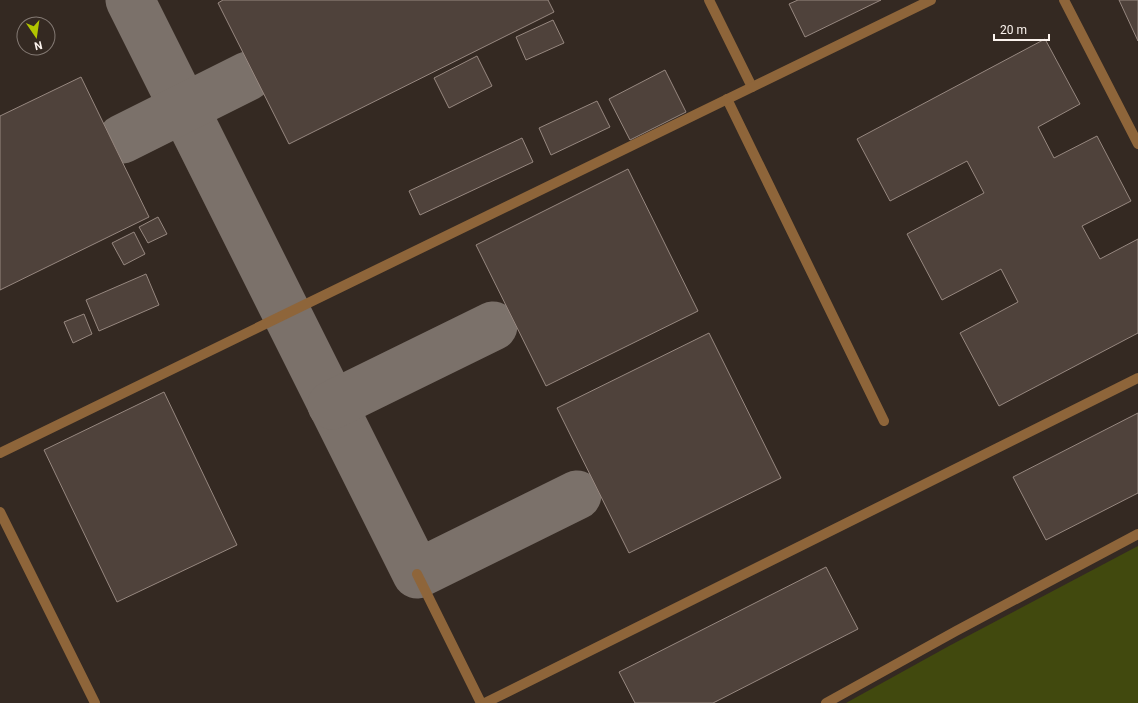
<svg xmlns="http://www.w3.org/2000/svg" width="1138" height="703" font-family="Roboto,sans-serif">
<rect width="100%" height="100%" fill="#342922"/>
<polygon fill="#41490e" points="1138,546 1138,703 846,703 949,646"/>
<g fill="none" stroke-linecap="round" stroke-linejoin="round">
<g stroke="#7b716a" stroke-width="49">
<polyline points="130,0 417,574 577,495"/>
<polyline points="122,139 248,76"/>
<polyline points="332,405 493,326"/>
</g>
</g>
<g fill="#4f423b" stroke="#978880">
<polygon points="223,0 548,0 554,12 289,144 218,3"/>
<polygon points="798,0 881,0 805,37 789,4"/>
<polygon points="1119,0 1138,0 1138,41"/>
<polygon points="553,20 564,43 526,60 516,37"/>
<polygon points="1045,39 1080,104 1038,127 1054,158 1097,136 1131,201 1082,226 1100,259 1138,239 1138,333 999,406 960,333 1018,302 1001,269 942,300 907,234 984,193 967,161 890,201 857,139"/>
<polygon points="477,56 492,86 449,108 434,78"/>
<polygon points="665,70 686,112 630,140 609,99"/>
<polygon points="81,77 149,217 0,290 0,116"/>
<polygon points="597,101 610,127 551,155 539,128"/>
<polygon points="522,138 533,162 420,215 409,191"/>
<polygon points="628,169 698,311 546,386 476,245"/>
<polygon points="158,217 167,234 148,243 139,227"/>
<polygon points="134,232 145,254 124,265 112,243"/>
<polygon points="146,274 159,305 99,331 86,300"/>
<polygon points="84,314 92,334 73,343 64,322"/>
<polygon points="709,333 781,478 629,553 557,408"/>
<polygon points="164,392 237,545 117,602 44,450"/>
<polygon points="1138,413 1138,493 1046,540 1013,477"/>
<polygon points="826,567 858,629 713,703 635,703 619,672"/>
</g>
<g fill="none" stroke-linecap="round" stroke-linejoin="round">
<g stroke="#8e653a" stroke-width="10">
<polyline points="709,0 752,87"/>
<polyline points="1064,0 1138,144"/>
<polyline points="727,99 884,421"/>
<polyline points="0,453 931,0"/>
<polyline points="0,512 95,703"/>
<polyline points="417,574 481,703"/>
<polyline points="485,703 1138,378"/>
<polyline points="826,703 956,631 1138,534"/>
</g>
</g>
<g transform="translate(36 36) rotate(167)"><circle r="19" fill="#342922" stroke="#847a74"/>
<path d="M0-3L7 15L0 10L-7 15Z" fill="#b1c500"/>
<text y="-6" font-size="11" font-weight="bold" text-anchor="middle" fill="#fbf3ee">N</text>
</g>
<path d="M994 34v6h55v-6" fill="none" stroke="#fbf3ee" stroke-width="2"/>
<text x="1000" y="34" font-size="12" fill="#fbf3ee" stroke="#342922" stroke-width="3" paint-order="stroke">20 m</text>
</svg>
